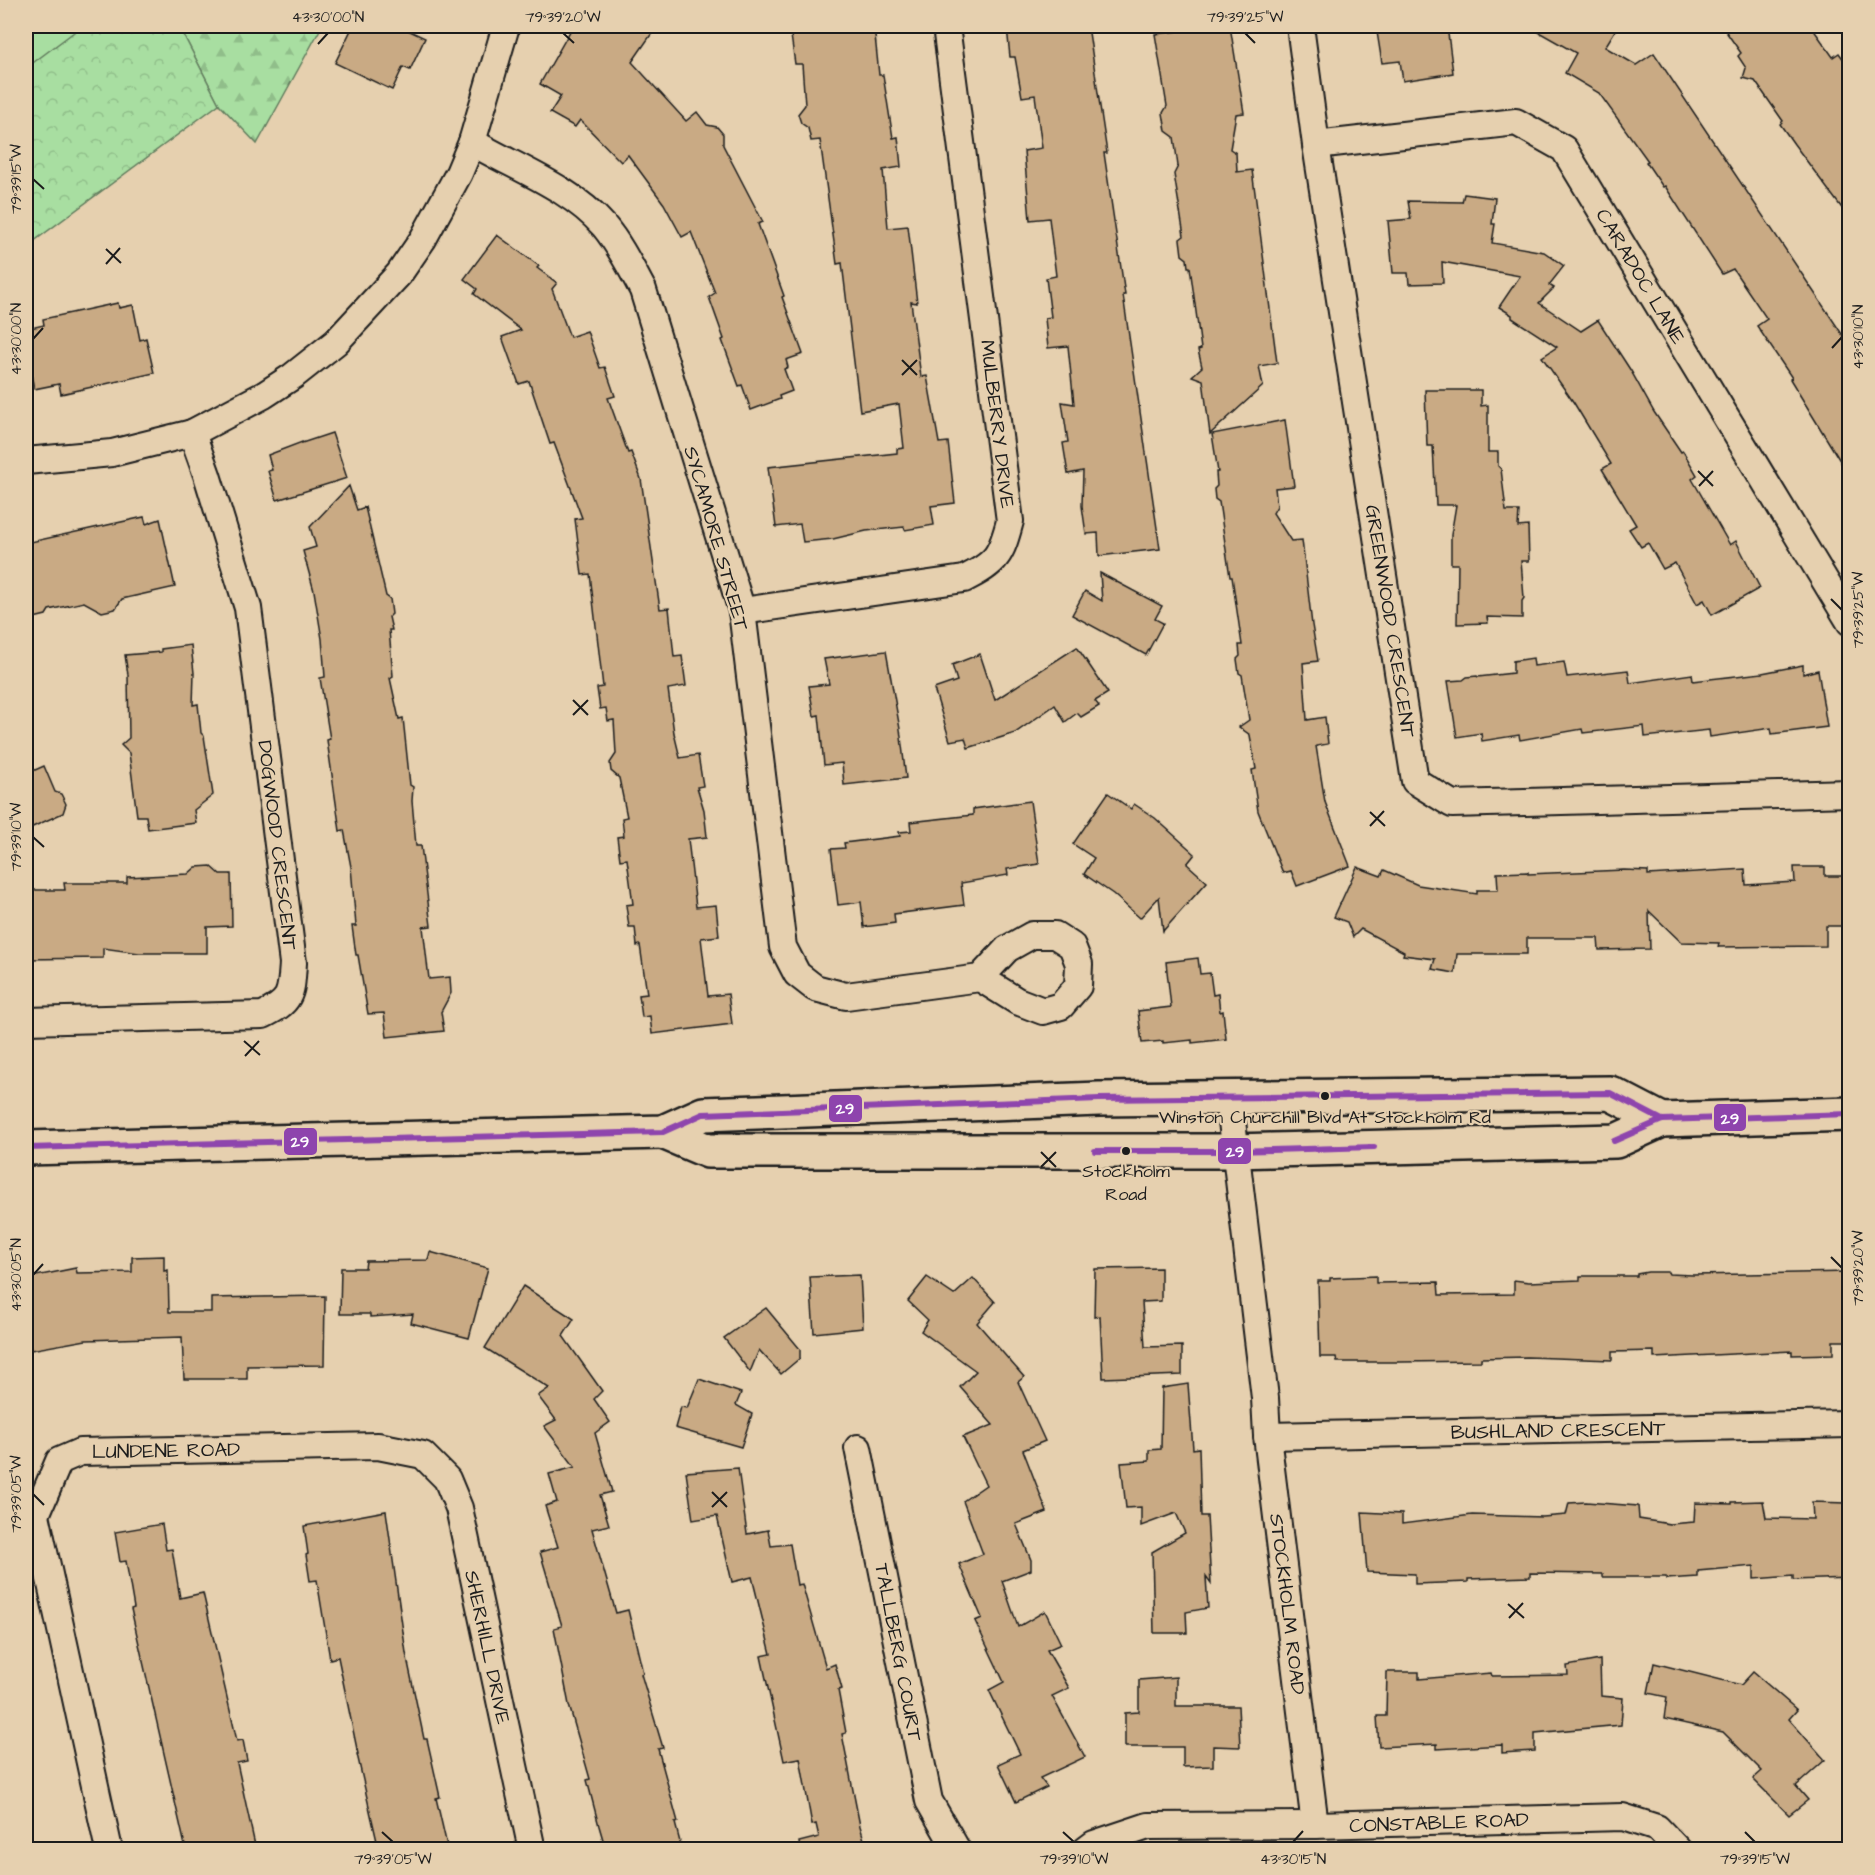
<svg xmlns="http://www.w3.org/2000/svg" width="1875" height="1875" font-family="'Architects Daughter',sans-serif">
<defs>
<pattern id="forest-firs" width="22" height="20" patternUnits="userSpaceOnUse" patternTransform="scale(1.5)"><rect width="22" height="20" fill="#a8dea1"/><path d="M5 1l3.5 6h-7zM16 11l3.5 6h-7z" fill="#90be8a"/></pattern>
<pattern id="park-crowns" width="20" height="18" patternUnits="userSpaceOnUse" patternTransform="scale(1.5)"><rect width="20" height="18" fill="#a8dea1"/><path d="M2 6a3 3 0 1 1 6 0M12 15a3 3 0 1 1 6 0" fill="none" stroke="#90be8a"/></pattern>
</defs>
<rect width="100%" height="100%" fill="#e6d0af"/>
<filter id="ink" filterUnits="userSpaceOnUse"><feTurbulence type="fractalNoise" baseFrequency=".0167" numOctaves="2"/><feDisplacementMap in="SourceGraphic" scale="12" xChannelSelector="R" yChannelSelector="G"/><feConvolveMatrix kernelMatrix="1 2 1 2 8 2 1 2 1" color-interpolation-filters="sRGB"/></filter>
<g filter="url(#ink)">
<polygon fill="url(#forest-firs)" stroke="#627d5e" stroke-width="1.5" points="179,26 322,26 257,144 219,104"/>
<polygon fill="url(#park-crowns)" stroke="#627d5e" stroke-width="1.5" points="26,26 179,26 219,104 34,241 26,237"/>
<polygon fill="#a8dea1" stroke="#627d5e" stroke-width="1.5" points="26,26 82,26 26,68"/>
<g fill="#c9aa84" stroke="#1c1c1c" stroke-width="1.5">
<polygon points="353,26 399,26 425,38 410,70 403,67 392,90 335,63"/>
<polygon points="573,26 657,26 632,62 686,121 697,112 707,125 717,127 723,134 723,145 763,222 758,224 784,296 782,297 803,354 786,360 788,367 784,369 792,391 779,396 780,399 751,410 742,385 739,386 722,340 724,339 709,297 715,293 691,232 682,237 664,204 628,155 621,162 580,120 575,127 550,113 561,96 540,84"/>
<polygon points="804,26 874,26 879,75 883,75 893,138 898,137 901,167 883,170 888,228 908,226 917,303 911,302 921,377 927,376 939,443 948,442 955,503 931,506 934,525 905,530 904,527 866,531 833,539 803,542 800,524 776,527 768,467 897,453 897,449 904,448 899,404 860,411 842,263 837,264 820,140 811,141 808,128 801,123 798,114 805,105 802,64 795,64 790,28"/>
<polygon points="1020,26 1088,26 1107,153 1104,153 1125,295 1123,295 1160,549 1099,556 1098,533 1086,534 1082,506 1083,471 1068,474 1063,443 1068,442 1062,402 1074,404 1068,346 1048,348 1045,318 1051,317 1046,278 1056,276 1049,218 1030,220 1024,151 1042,148 1035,95 1022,97 1015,57 1010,57 1007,27"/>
<polygon points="1196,26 1230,26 1244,113 1236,114 1230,149 1236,153 1237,172 1252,170 1277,363 1259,366 1263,386 1210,434 1203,380 1192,376 1202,367 1198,350 1201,349 1190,267 1188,267 1187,259 1182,255 1180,239 1184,236 1174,174 1178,166 1174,137 1166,131 1163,113 1167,106 1155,34 1196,29"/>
<polygon points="1428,26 1447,26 1453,73 1403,81 1400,61 1382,63 1377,32"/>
<polygon points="1528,26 1618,26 1605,47 1636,65 1654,53 1850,346 1850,477 1790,379 1792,378 1757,326 1767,319 1733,269 1722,274 1665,186 1663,187 1646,162 1648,161 1599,93 1565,73 1576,53"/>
<polygon points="1722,26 1811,26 1833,57 1839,53 1850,68 1850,219 1794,144 1780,124 1783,121 1755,81 1743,78 1746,68 1738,56 1741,53"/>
<polygon points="1464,194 1495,198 1492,224 1495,224 1492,243 1544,252 1564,266 1549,285 1554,288 1539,303 1581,331 1598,320 1631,371 1654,412 1681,452 1683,451 1697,475 1692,479 1730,545 1736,541 1760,588 1712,615 1704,600 1697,604 1675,563 1663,569 1648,543 1641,547 1629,529 1636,525 1602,469 1611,464 1574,403 1542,357 1557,347 1512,318 1512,315 1499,307 1520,276 1442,262 1443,283 1409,284 1408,273 1393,273 1388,221 1411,219 1408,201 1462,202"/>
<polygon points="497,235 539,266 537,268 557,283 552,289 570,337 587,331 600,368 605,367 615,396 608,398 628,453 631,452 641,479 660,609 669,608 674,657 682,656 686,686 668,689 674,733 680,758 698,755 703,786 697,787 704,810 707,837 688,839 696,907 716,905 719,936 701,938 708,996 728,994 732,1024 652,1034 650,1016 642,1017 639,995 647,994 640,945 637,946 635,927 629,927 626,905 633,904 627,859 620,860 617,837 624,836 622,818 627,817 619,778 611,771 610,763 616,754 614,720 608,721 606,708 600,709 597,688 603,687 590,574 582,575 575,519 582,518 554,443 550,444 529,381 519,384 502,337 521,330 474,294 477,289 464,279"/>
<polygon points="118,303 119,308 133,305 140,340 146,338 154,373 61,394 59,384 34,389 26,348 26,329 44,325 43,319"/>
<polygon points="1425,390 1481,390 1481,406 1488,405 1488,452 1498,452 1498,466 1501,469 1506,511 1519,511 1518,527 1528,526 1529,561 1521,561 1524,598 1522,601 1522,618 1487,617 1488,623 1457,624 1458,564 1451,564 1451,535 1456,505 1436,505 1433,446 1427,446"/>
<polygon points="1285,420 1294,486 1275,488 1277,506 1273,513 1291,541 1302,540 1312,625 1318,661 1303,663 1307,720 1325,717 1328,744 1316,746 1325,802 1350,866 1297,886 1291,871 1283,873 1258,811 1252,770 1256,769 1250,735 1239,727 1249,720 1242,675 1239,673 1237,659 1240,656 1239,645 1242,645 1232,577 1230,577 1219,502 1215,499 1214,489 1217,486 1216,472 1218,472 1212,434"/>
<polygon points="332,433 347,478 277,500 268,471 272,470 268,455 302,442 302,443"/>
<polygon points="349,486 357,510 365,507 386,596 390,599 392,614 389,617 392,630 389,630 393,676 390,678 399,719 403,718 410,785 413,787 412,801 416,846 421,846 431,926 423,927 429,979 450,977 451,993 441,1012 444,1031 387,1037 384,1013 368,1014 358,955 356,955 352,926 356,926 351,867 344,830 340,831 327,740 330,739 320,678 325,677 322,639 314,591 303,551 316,547 310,527"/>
<polygon points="144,517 146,524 160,519 175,587 122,599 115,609 102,612 84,602 49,610 46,615 34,618 26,611 26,543"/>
<polygon points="1100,573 1162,606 1155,619 1163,623 1146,655 1072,615 1085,591 1102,601"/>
<polygon points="191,645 194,673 193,705 198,704 201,733 204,736 213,795 194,810 196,823 148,829 146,816 137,816 129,753 121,745 129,738 128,675 125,655 161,652 161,649"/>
<polygon points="1077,647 1108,693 1095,701 1099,706 1081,717 1077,713 1065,722 1055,705 1015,733 968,748 965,738 950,741 934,689 957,681 952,665 980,654 995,700"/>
<polygon points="886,651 900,729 906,778 844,785 842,763 824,765 819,715 814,716 809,686 829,684 824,659"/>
<polygon points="1533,658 1534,666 1564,662 1567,677 1628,670 1630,683 1692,674 1693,681 1762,673 1803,665 1803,674 1818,670 1827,727 1772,734 1771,728 1710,737 1709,730 1645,737 1644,726 1583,733 1582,729 1520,740 1519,735 1482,741 1481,733 1457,737 1448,681 1463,680 1467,677 1477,676 1478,677 1513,673 1513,661"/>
<polygon points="44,766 55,792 61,794 66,804 63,813 26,830 26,774"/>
<polygon points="1108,793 1131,809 1134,804 1155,818 1195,854 1187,864 1207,882 1163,931 1159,897 1140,918 1113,894 1084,874 1094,858 1073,844"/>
<polygon points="1030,801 1039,864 1007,869 1008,875 961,883 964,905 894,914 895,923 864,927 861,902 838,905 831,849 845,848 844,843 900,836 899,832 911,831 910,822 973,815 973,809"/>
<polygon points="211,866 220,874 231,874 232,926 207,927 207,953 139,953 103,948 103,958 26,959 26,890 65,890 64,883 127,883 127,877 188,874 196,867"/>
<polygon points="1357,867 1381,876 1384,870 1418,885 1477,894 1477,890 1498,890 1497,873 1528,872 1528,874 1624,870 1648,871 1648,875 1745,869 1746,885 1795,882 1794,867 1825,867 1825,876 1850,876 1850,926 1826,926 1826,946 1718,947 1719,943 1681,942 1649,911 1650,949 1599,950 1598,938 1527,938 1527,954 1457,954 1455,973 1432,969 1435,959 1403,955 1404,952 1361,929 1353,937 1347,922 1334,917"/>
<polygon points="1198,958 1200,974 1210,973 1213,995 1218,994 1220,1012 1223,1011 1226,1039 1192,1043 1192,1040 1163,1043 1163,1041 1142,1043 1138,1011 1171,1007 1166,962"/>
<polygon points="430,1252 488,1268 469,1338 411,1323 413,1314 370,1317 370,1314 340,1314 341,1268 365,1268 366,1261 428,1260"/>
<polygon points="164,1256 164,1271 168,1270 169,1312 211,1312 211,1298 325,1296 324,1365 247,1366 247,1379 184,1379 182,1337 86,1340 31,1350 26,1323 26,1278 76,1268 77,1273 132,1272 132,1257"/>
<polygon points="1161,1268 1161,1301 1142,1302 1145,1347 1182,1346 1182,1375 1103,1378 1100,1316 1094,1317 1095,1269"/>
<polygon points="1648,1272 1668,1272 1669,1274 1693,1275 1850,1272 1850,1341 1833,1341 1833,1354 1792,1355 1792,1351 1654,1358 1654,1351 1612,1352 1612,1360 1527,1357 1481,1358 1481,1361 1400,1362 1337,1362 1336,1357 1320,1357 1318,1281 1330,1281 1330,1278 1376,1276 1376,1283 1438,1282 1439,1295 1514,1294 1514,1280 1529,1282 1580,1280 1580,1276 1637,1276 1637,1274"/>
<polygon points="860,1275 863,1328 814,1333 810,1277"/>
<polygon points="927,1277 954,1295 973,1278 995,1302 977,1323 1024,1377 1018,1382 1045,1441 1023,1450 1047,1512 1016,1524 1031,1560 1031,1570 1002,1581 1018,1627 1045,1611 1061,1644 1047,1650 1069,1688 1052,1696 1085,1757 1040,1778 1047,1787 1016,1802 998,1764 1020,1754 989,1690 1004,1682 975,1621 982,1618 959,1564 983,1554 963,1501 986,1485 963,1437 993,1425 960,1387 976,1371 921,1331 928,1320 908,1301"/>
<polygon points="523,1286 574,1319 563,1336 602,1391 594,1399 610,1422 595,1433 612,1492 600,1495 609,1525 592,1529 616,1613 628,1610 643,1673 641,1674 663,1748 658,1749 678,1822 675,1823 682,1850 606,1850 599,1826 587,1780 590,1779 569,1705 554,1628 562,1626 540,1552 558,1547 545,1506 557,1502 549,1474 575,1467 544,1426 556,1420 538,1396 549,1388 485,1348"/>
<polygon points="766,1308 800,1349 800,1358 781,1374 759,1350 750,1372 724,1338"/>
<polygon points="699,1379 741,1393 736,1405 752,1414 741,1447 675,1428 681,1407 687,1408"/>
<polygon points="1188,1384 1193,1449 1199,1448 1201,1516 1207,1516 1211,1584 1206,1577 1208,1608 1186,1612 1187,1633 1154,1633 1152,1552 1185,1533 1176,1513 1141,1526 1141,1507 1126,1508 1121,1463 1149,1461 1149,1450 1161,1449 1162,1388"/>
<polygon points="738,1468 747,1534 768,1530 771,1546 790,1544 797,1585 802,1584 826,1668 835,1664 842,1689 838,1690 846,1733 842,1734 860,1826 867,1850 800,1850 799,1842 819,1837 816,1824 812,1825 800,1758 784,1761 761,1656 771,1654 752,1577 732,1582 717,1516 693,1520 686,1472"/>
<polygon points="1763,1501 1766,1518 1813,1519 1812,1502 1847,1503 1850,1578 1793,1580 1793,1576 1754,1579 1754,1566 1698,1571 1698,1577 1666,1579 1666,1577 1603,1577 1603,1574 1530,1573 1530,1577 1468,1579 1468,1582 1415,1584 1415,1574 1367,1572 1362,1512 1402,1514 1402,1524 1472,1515 1543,1517 1566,1515 1569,1503 1586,1502 1638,1506 1639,1519 1670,1524 1694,1522 1695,1503 1732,1504 1732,1502"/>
<polygon points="386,1511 406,1653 424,1739 427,1739 440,1797 436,1798 448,1850 379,1850 357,1754 358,1754 338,1657 330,1659 317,1580 310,1581 306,1555 308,1554 304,1526"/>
<polygon points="162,1524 166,1550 172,1549 180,1598 203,1593 237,1741 243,1740 247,1761 237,1763 256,1850 186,1850 131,1609 134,1608 126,1561 120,1562 115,1532"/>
<polygon points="1600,1660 1601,1696 1623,1698 1621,1725 1535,1733 1535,1751 1502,1753 1502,1745 1437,1749 1437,1744 1379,1747 1377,1716 1386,1716 1387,1672 1419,1672 1419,1679 1491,1673 1492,1676 1568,1675 1567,1666"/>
<polygon points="1654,1663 1741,1685 1753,1672 1797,1710 1789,1719 1825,1760 1796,1786 1808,1800 1789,1815 1753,1779 1762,1771 1723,1732 1664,1719 1667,1697 1648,1693"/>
<polygon points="1176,1677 1176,1706 1238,1706 1240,1747 1213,1746 1213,1766 1183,1767 1183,1747 1125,1747 1125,1713 1139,1712 1139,1680"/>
</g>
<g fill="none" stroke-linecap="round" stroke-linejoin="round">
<defs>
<g id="street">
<polyline points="1300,26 1316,145 1415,781 1452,804 1850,793"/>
<path d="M472 142C516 168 570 187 604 226 620 245 631 268 643 290L742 611 783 947 797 974 815 988 846 996 980 978 1017 1001 1043 1011 1061 1006 1078 986 1079 964 1072 946 1055 935H1032L1007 949 980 978"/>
<polyline points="1316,145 1516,122 1564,149 1850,622"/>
<polyline points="26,461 112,453 192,433 264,395 293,376 336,342 399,274 423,239 459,173 472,142 506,26"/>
<path d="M742 611 964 579C997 563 1001 555 1010 521L946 26"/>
<path d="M26 1021 263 1015C292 1001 291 994 293 963L248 608 207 475 192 433"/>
<polyline points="1229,1096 1265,1398 1267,1436 1315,1825"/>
<polyline points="1267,1436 1850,1424"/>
<polyline points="858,1448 929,1801 957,1850"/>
<polyline points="109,1850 36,1515 59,1461 80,1452 378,1446 423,1455 447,1479 459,1508 532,1850"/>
<polyline points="1086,1850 1094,1844 1148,1826 1315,1825 1623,1817 1657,1828 1678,1850"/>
</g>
<g id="secondary">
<polyline points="663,1132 708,1151 1235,1151 1616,1141 1662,1120 1850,1114"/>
<polyline points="26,1148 663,1132 703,1114 1099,1099 1610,1093 1662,1120"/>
</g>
</defs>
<use href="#street" stroke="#1c1c1c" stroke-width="30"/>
<use href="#secondary" stroke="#1c1c1c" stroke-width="38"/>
<use href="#street" stroke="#e6d0af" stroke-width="26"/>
<use href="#secondary" stroke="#e6d0af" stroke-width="33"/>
<defs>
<g id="bus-1">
<polyline points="1614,1141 1662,1120 1850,1114"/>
<polyline points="26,1148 663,1132 703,1114 1099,1099 1610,1093 1662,1120"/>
<polyline points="1095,1151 1235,1151 1374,1147"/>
</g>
</defs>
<use href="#bus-1" stroke="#e6d0af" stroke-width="10"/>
<use href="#bus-1" stroke="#8e44ad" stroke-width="6"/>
</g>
</g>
<path fill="none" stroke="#1c1c1c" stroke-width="2" d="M563 33 574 43M1245 33 1255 43M318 44 328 33M33 179 44 189M106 249 121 263M106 264 120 248M33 339 43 328M1832 348 1842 337M902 360 917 375M902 375 917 360M1698 471 1713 486M1699 486 1713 471M1831 599 1842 610M573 700 588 715M573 715 588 700M1370 812 1385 826M1370 826 1384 811M33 837 44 847M244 1041 260 1055M245 1056 259 1041M1041 1152 1056 1167M1041 1167 1056 1152M1831 1257 1842 1268M33 1275 43 1264M712 1492 727 1507M33 1494 44 1505M712 1507 727 1492M1508 1604 1524 1618M1509 1618 1523 1603M382 1832 393 1842M1063 1832 1074 1842M1745 1832 1755 1842M1293 1842 1303 1831"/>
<g fill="#1c1c1c" stroke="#e6d0af" stroke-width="2">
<circle cx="1325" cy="1096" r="5"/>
<circle cx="1126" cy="1151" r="5"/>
</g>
<g text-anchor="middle" stroke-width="4.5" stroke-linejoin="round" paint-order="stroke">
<g font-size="18" fill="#1c1c1c" stroke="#e6d0af">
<text x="1325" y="1123">Winston Churchill Blvd At Stockholm Rd</text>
<text x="1126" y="1177">Stockholm<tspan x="1126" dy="23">Road</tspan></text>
</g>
<g font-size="20" fill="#1c1c1c" stroke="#e6d0af">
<text transform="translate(1641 276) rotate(59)" y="7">CARADOC LANE</text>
<text transform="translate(998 424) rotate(83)" y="7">MULBERRY DRIVE</text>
<text transform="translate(717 538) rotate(74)" y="7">SYCAMORE STREET</text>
<text transform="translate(1391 621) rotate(81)" y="7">GREENWOOD CRESCENT</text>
<text transform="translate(278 845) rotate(83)" y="7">DOGWOOD CRESCENT</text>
<text transform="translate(1558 1430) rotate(-1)" y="7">BUSHLAND CRESCENT</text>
<text transform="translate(166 1450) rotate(-1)" y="7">LUNDENE ROAD</text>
<text transform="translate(1288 1604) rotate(83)" y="7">STOCKHOLM ROAD</text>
<text transform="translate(488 1647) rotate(78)" y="7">SHERHILL DRIVE</text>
<text transform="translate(899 1652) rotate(79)" y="7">TALLBERG COURT</text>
<text transform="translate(1439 1822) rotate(-2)" y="7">CONSTABLE ROAD</text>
</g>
</g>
<g stroke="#e6d0af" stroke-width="2">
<rect x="828" y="1094" width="35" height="29" rx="6" fill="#8e44ad"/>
<rect x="1713" y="1103" width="34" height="29" rx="6" fill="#8e44ad"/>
<rect x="283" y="1127" width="35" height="29" rx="6" fill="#8e44ad"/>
<rect x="1217" y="1137" width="35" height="28" rx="6" fill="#8e44ad"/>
</g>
<g font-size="16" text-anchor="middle" font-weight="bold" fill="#fff">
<text x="845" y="1114">29</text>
<text x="1730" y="1124">29</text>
<text x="300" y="1147">29</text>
<text x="1235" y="1157">29</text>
</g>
<rect width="1875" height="1875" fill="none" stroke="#e6d0af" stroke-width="66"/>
<rect x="33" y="33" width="1809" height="1809" fill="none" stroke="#1c1c1c" stroke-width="2"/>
<g font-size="15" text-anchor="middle" fill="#1c1c1c">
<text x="328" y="22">43°30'00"N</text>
<text x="563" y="22">79°39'20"W</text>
<text x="1245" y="22">79°39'25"W</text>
<text transform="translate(16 179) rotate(-90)" y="5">79°39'15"W</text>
<text transform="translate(1858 337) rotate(-90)" y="5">43°30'10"N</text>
<text transform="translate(16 339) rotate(-90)" y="5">43°30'00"N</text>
<text transform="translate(1858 610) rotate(-90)" y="5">79°39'25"W</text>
<text transform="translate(16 837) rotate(-90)" y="5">79°39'10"W</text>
<text transform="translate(1858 1268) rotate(-90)" y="5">79°39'20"W</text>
<text transform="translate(16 1275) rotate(-90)" y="5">43°30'05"N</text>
<text transform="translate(16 1494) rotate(-90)" y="5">79°39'05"W</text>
<text x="393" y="1864">79°39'05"W</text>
<text x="1074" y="1864">79°39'10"W</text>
<text x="1293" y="1864">43°30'15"N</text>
<text x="1755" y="1864">79°39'15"W</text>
</g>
</svg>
